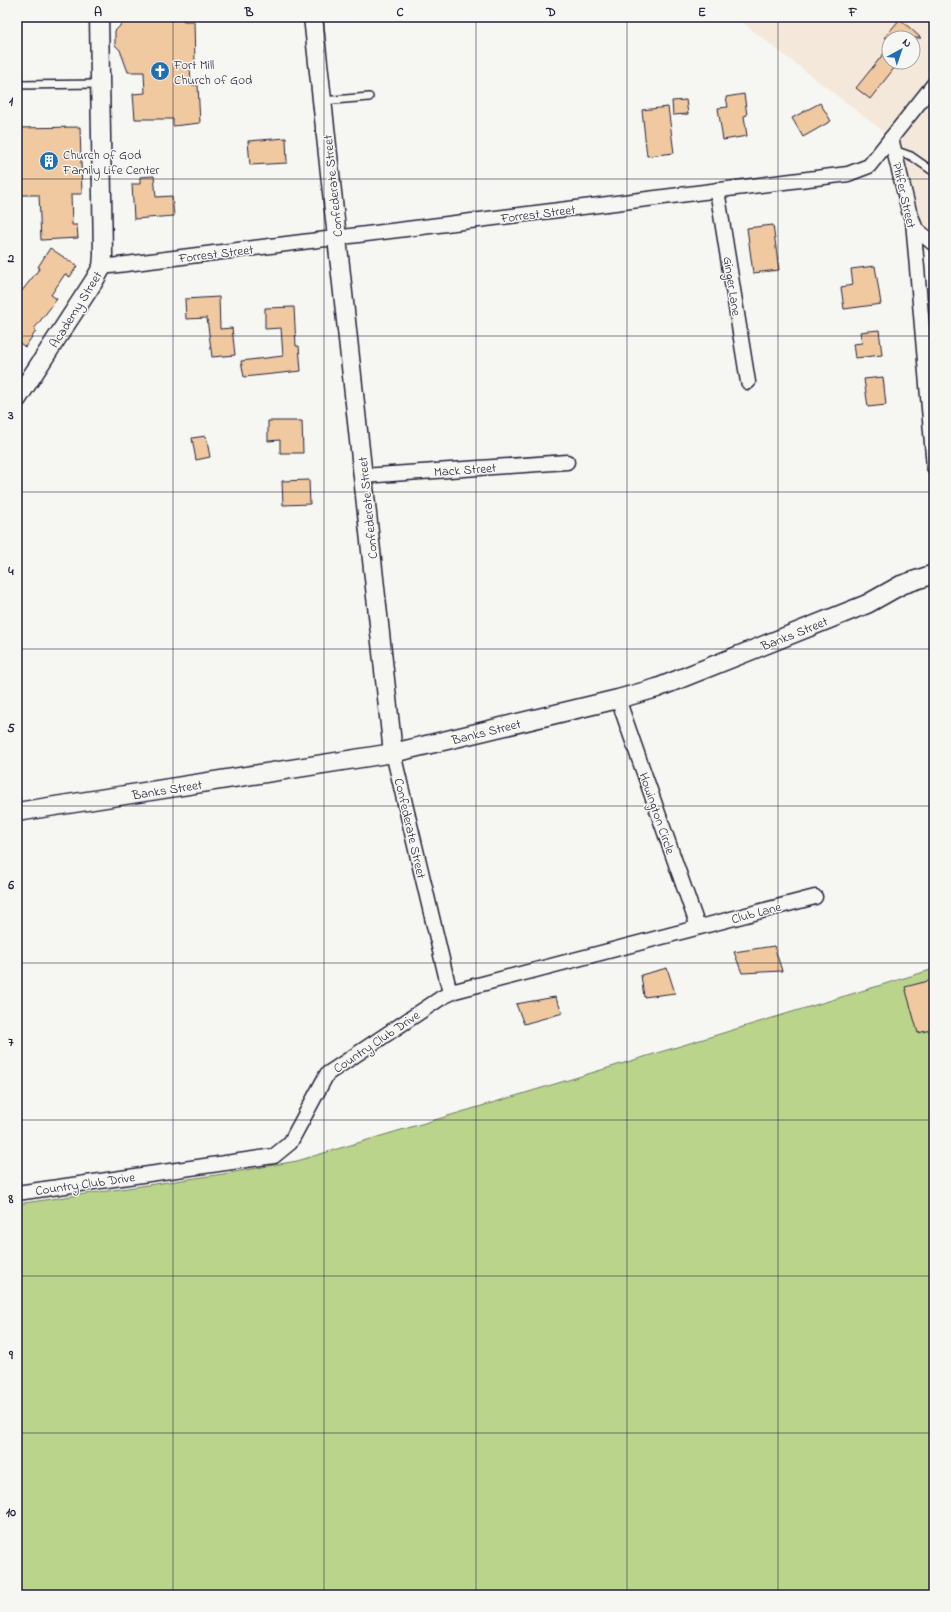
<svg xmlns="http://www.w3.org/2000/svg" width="951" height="1612" font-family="'Indie Flower',sans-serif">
<rect width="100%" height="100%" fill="#f6f6f2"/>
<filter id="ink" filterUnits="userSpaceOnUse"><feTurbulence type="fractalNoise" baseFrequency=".025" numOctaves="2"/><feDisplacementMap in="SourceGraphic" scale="8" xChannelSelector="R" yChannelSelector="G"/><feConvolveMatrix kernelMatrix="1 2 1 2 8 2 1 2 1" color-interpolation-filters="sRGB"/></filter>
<g filter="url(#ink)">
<path fill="#f4e8da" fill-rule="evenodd" d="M735 17H934V241L919 228 896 141ZM889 38H913V62H889Z"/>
<polygon fill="#bad48c" stroke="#6e7b64" points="934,969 934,1595 17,1595 17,1204 223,1174 297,1161 522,1094"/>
<g fill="#f1c9a1" stroke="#22223b">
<polygon points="122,17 179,17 184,21 194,21 195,64 190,64 191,85 198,85 200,123 173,126 173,119 135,119 133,94 145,93 144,72 128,72 120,50 115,45 115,31 120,26"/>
<polygon points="900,19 921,38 884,38"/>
<polygon points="889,47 889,62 899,62 870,99 856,88"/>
<polygon points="744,94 747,115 744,116 747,136 723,140 718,108 728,107 726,97"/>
<polygon points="686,100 688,114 673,115 672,101"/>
<polygon points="820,103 831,121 803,137 792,118"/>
<polygon points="668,107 674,153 647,156 642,110"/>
<polygon points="80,127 82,194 71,194 72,225 77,225 78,238 41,240 39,195 17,195 17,128"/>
<polygon points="286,138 287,163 250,165 248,141"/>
<polygon points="154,176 156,197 172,196 174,216 134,219 132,184 140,184 140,177"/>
<polygon points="773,225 779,270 753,273 747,228"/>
<polygon points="50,248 77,266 70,277 65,274 51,295 57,299 34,329 36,331 25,347 17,341 17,297 40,268 38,267"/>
<polygon points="875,266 881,304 844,309 841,287 853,285 851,269"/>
<polygon points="219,297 220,329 232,328 235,355 212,357 207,318 186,319 185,299"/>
<polygon points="294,307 296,346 299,346 301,371 244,377 241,361 283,356 281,328 265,329 265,308"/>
<polygon points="879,330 882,355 855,358 853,344 862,343 860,332"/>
<polygon points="883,377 886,405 868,407 864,379"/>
<polygon points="268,421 302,421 303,453 280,453 280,440 268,441"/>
<polygon points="206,436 210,457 196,460 192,438"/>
<polygon points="309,480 310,504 283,505 282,481"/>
<polygon points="774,946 782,971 742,973 734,952"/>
<polygon points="667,968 675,993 644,997 641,975"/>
<polygon points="932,980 934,989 934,1029 918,1033 905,987"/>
<polygon points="555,997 563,1013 524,1024 516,1004"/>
</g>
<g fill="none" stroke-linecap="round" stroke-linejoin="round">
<defs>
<g id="service">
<polyline points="17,85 100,84"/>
<polyline points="322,101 369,97"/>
<polyline points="894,150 911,156 934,172"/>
</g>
<g id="minor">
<polyline points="891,138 909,211 913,221 934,467"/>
<polyline points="717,190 748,382"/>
<polyline points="913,222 916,229 934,244"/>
<polyline points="102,267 848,174 869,166 934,84"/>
<polyline points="363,476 567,462"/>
<polyline points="618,699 698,927"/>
<polyline points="393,753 450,993"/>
<polyline points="17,1193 274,1156 290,1143 327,1074 441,998 455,991 815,897"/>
</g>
<g id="tertiary">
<polyline points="313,17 393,753"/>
<polyline points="17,399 94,281 102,267 103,255 99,17"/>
<polyline points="17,812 393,753 618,699 657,688 867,604 901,585 934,574"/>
</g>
</defs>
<use href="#service" stroke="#22223b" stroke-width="10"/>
<use href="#minor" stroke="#22223b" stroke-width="17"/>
<use href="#tertiary" stroke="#22223b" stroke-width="21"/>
<use href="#service" stroke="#f6f6f2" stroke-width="7"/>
<use href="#minor" stroke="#f6f6f2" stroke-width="14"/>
<use href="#tertiary" stroke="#f6f6f2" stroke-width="18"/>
</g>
</g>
<path fill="none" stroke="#22223b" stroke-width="1" stroke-opacity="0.55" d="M173 17V1595M324 17V1595M476 17V1595M627 17V1595M778 17V1595M17 179H934M17 336H934M17 492H934M17 649H934M17 806H934M17 963H934M17 1120H934M17 1276H934M17 1433H934"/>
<defs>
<symbol id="church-disc" viewBox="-11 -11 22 22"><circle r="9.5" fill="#1f6fb2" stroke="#f6f6f2"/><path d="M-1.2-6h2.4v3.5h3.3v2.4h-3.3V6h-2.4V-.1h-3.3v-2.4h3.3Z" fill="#fff"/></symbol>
<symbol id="building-disc" viewBox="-11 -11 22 22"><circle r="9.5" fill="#1f6fb2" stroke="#f6f6f2"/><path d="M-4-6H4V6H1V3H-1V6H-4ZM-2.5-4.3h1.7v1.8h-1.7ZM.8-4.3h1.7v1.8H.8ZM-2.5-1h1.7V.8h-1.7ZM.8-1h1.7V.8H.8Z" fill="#fff"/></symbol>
</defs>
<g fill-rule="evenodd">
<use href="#church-disc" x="149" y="60" width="22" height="22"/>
<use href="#building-disc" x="38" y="150" width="22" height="22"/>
</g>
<g text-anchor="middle" stroke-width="3" stroke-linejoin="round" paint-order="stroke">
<g font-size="13" fill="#22223b" stroke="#f6f6f2" text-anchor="start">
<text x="174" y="69">Fort Mill<tspan x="174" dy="15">Church of God</tspan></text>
<text x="63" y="159">Church of God<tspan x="63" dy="15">Family Life Center</tspan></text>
</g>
<g font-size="13" fill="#22223b" stroke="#f6f6f2">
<text transform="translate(332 186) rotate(-96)" y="5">Confederate Street</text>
<text transform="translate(905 195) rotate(77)" y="5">Phifer Street</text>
<text transform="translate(538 213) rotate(-7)" y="5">Forrest Street</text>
<text transform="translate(216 253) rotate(-7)" y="5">Forrest Street</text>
<text transform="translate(733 286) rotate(81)" y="5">Ginger Lane</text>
<text transform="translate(75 309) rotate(-58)" y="5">Academy Street</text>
<text transform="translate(465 469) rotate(-4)" y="5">Mack Street</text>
<text transform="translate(367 508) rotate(-96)" y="5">Confederate Street</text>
<text transform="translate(794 633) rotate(-22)" y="5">Banks Street</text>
<text transform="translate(486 731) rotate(-14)" y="5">Banks Street</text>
<text transform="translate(167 789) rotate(-9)" y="5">Banks Street</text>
<text transform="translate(658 813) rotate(71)" y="5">Howington Circle</text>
<text transform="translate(411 828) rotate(77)" y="5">Confederate Street</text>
<text transform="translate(756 912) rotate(-15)" y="5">Club Lane</text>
<text transform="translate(376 1041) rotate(-34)" y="5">Country Club Drive</text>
<text transform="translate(85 1183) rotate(-8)" y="5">Country Club Drive</text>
</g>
</g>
<rect width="951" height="1612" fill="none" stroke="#f6f6f2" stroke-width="44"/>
<g transform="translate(901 50) rotate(40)"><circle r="19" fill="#f6f6f2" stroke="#a1a1a9"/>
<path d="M0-3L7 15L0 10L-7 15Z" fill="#1f6fb2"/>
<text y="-6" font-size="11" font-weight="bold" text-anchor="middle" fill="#22223b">N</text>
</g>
<rect x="22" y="22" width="907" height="1568" fill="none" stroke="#22223b" stroke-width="1.5"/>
<g font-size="13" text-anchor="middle" font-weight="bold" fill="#22223b">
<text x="98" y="16">A</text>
<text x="249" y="16">B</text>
<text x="400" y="16">C</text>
<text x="551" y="16">D</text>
<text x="702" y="16">E</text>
<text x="853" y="16">F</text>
<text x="11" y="105">1</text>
<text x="11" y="262">2</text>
<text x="11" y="419">3</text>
<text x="11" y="575">4</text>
<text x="11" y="732">5</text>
<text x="11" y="889">6</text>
<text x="11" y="1046">7</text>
<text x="11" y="1203">8</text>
<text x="11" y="1359">9</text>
<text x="11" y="1516">10</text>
</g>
</svg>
